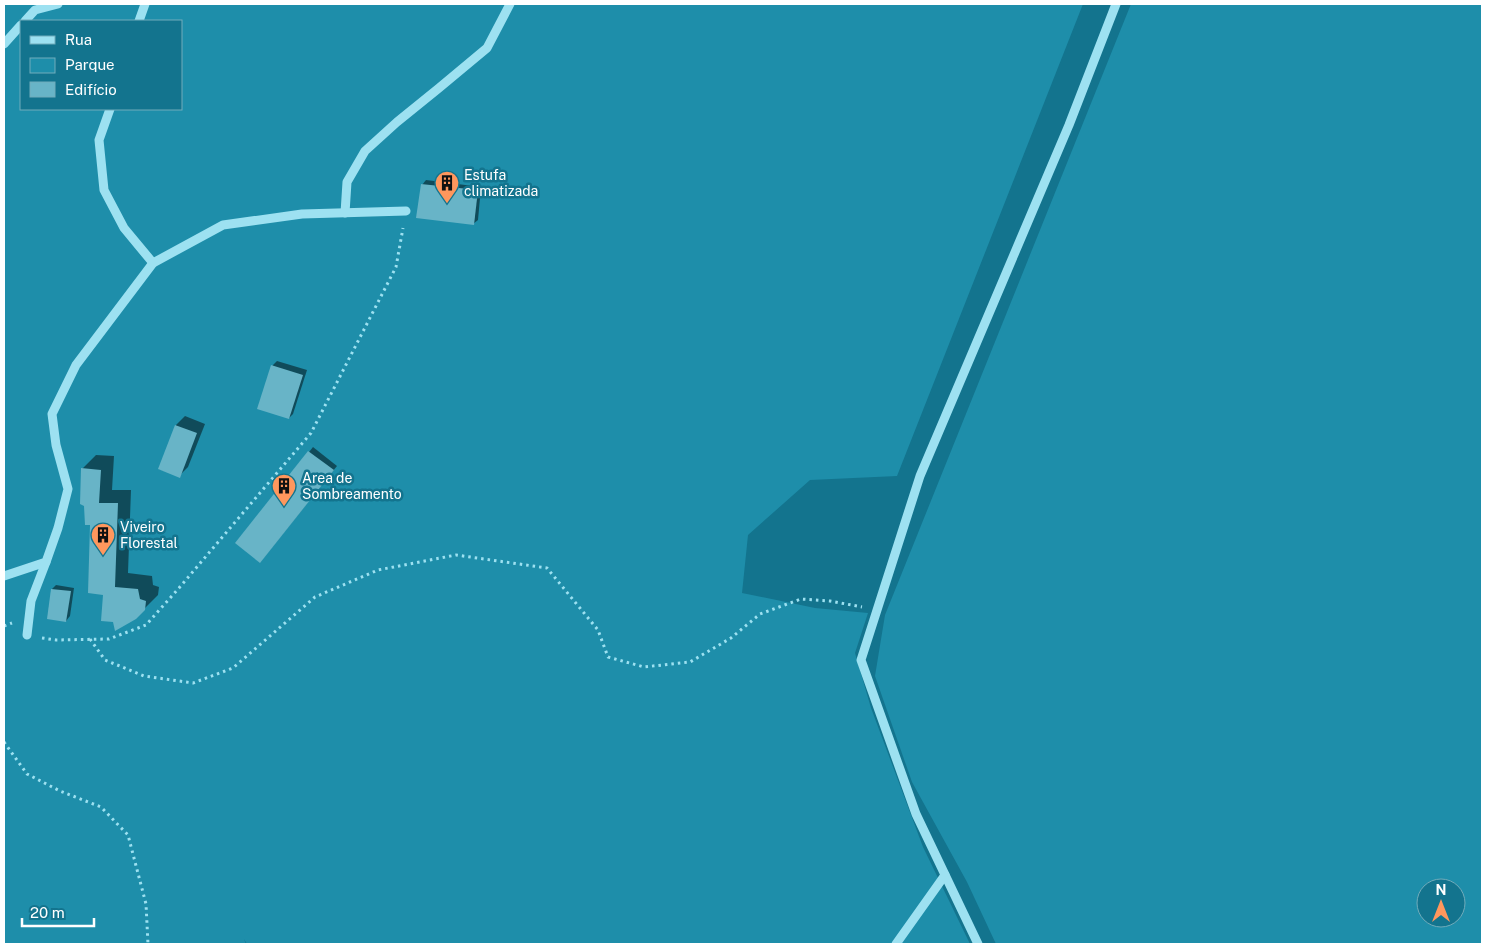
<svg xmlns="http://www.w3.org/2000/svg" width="1486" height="948" font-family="'Public Sans',sans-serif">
<rect width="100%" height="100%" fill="#13748e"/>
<g fill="#1e8eaa" fill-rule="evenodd">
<path d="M4 4H1083L897 476 810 480 748 535 742 593 815 608 868 613 855 653 871 708 923 847 970 944H247L244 939 246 944H4ZM21 21H181V109H21Z"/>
<path d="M1131 4H1482V944H996L967 882 912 782 875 676 885 615ZM1426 888H1456V918H1426Z"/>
</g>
<g fill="#0007">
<polygon points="426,180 481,187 478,220 473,224 422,185"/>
<polygon points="277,361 307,370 293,414 289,418 259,408 273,365"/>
<polygon points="185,416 205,424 188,467 179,476 159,469 176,425"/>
<polygon points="313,447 337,466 264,557 237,543"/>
<polygon points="96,455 114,456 112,490 131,490 128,573 152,576 153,585 159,587 158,595 135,618 105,594 82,469"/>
<polygon points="56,585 74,588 70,616 66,621 52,589"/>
</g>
<g fill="#68b4c7">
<polygon points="421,184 478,190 474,225 416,218"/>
<polygon points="271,365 303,375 289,419 257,409"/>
<polygon points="175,425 197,433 180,478 158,469"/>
<polygon points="308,451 334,470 260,563 235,543"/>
<polygon points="81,468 101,470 99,503 118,503 115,587 138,589 140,599 146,601 145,610 136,619 115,631 113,622 101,621 103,595 88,593 90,525 85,525 84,506 80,504"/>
<polygon points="51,589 71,591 66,622 47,619"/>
</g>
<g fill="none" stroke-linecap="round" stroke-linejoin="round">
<g stroke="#9de1f1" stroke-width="3" stroke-dasharray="2.5 4" stroke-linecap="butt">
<polyline points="4,626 12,623"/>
<polyline points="42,638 56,640 109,639 146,625 179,588 311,433 396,267 403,228"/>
<polyline points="90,639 105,660 144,676 193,683 233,668 315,597 378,570 456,555 547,568 598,630 608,657 644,667 690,662 731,638 760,614 801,599 830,601 862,607"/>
<polyline points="4,742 27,774 60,791 101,807 128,835 146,904 148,944"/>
</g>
<g stroke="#9de1f1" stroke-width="9">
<polyline points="25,21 35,10 58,4"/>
<polyline points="139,21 145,4"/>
<polyline points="4,44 21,25"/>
<polyline points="110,109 99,140 104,190 124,228 153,263"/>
<polyline points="345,213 347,182 365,151 397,122 439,88 487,48 510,4"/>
<polyline points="4,576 46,562 58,528 68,489 56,445 52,414 76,365 153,263 223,225 302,214 406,211"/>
<polyline points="27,635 31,601 46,562"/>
<polyline points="896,944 945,875"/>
<polyline points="978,944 916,814 861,660 920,476 1069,125 1116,4"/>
</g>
</g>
<defs>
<symbol id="building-pin" viewBox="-11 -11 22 30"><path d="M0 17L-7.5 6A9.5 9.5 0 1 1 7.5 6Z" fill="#ff975d" stroke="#13748e"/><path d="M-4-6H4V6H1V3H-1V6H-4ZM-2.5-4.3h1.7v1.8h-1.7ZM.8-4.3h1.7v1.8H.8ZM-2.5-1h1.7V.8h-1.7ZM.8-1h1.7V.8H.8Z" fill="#111"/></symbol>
</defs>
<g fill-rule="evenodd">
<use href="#building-pin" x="433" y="169" width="28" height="38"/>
<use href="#building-pin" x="270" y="472" width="28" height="38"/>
<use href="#building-pin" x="89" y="521" width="28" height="38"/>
</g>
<g text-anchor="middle" stroke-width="5" stroke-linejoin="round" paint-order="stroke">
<g font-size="14" fill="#fff" stroke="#13748e" text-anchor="start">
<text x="464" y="180">Estufa<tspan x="464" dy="16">climatizada</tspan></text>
<text x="302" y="483">Area de<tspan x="302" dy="16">Sombreamento</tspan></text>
<text x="120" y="532">Viveiro<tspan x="120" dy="16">Florestal</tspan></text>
</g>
</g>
<rect width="1486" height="948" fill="none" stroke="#ffffff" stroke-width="10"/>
<rect x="20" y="20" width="162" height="90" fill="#13748e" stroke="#71acbb"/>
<rect x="30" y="36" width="25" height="8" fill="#9de1f1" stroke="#71acbb"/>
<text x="65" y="45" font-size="15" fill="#ffffff">Rua</text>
<rect x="30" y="58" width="25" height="15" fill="#1e8eaa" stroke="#71acbb"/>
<text x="65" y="70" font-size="15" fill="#ffffff">Parque</text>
<rect x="30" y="82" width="25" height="15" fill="#68b4c7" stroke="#71acbb"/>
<text x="65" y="95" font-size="15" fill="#ffffff">Edifício</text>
<g transform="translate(1441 903)"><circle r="24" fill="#13748e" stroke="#71acbb"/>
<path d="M0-4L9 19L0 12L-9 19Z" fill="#ff975d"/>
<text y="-8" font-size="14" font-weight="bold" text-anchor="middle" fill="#ffffff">N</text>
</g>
<path d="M22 918v8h72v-8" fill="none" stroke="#ffffff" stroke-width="2.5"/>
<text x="30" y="918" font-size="15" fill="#ffffff" stroke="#13748e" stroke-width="4" paint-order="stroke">20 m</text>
</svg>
